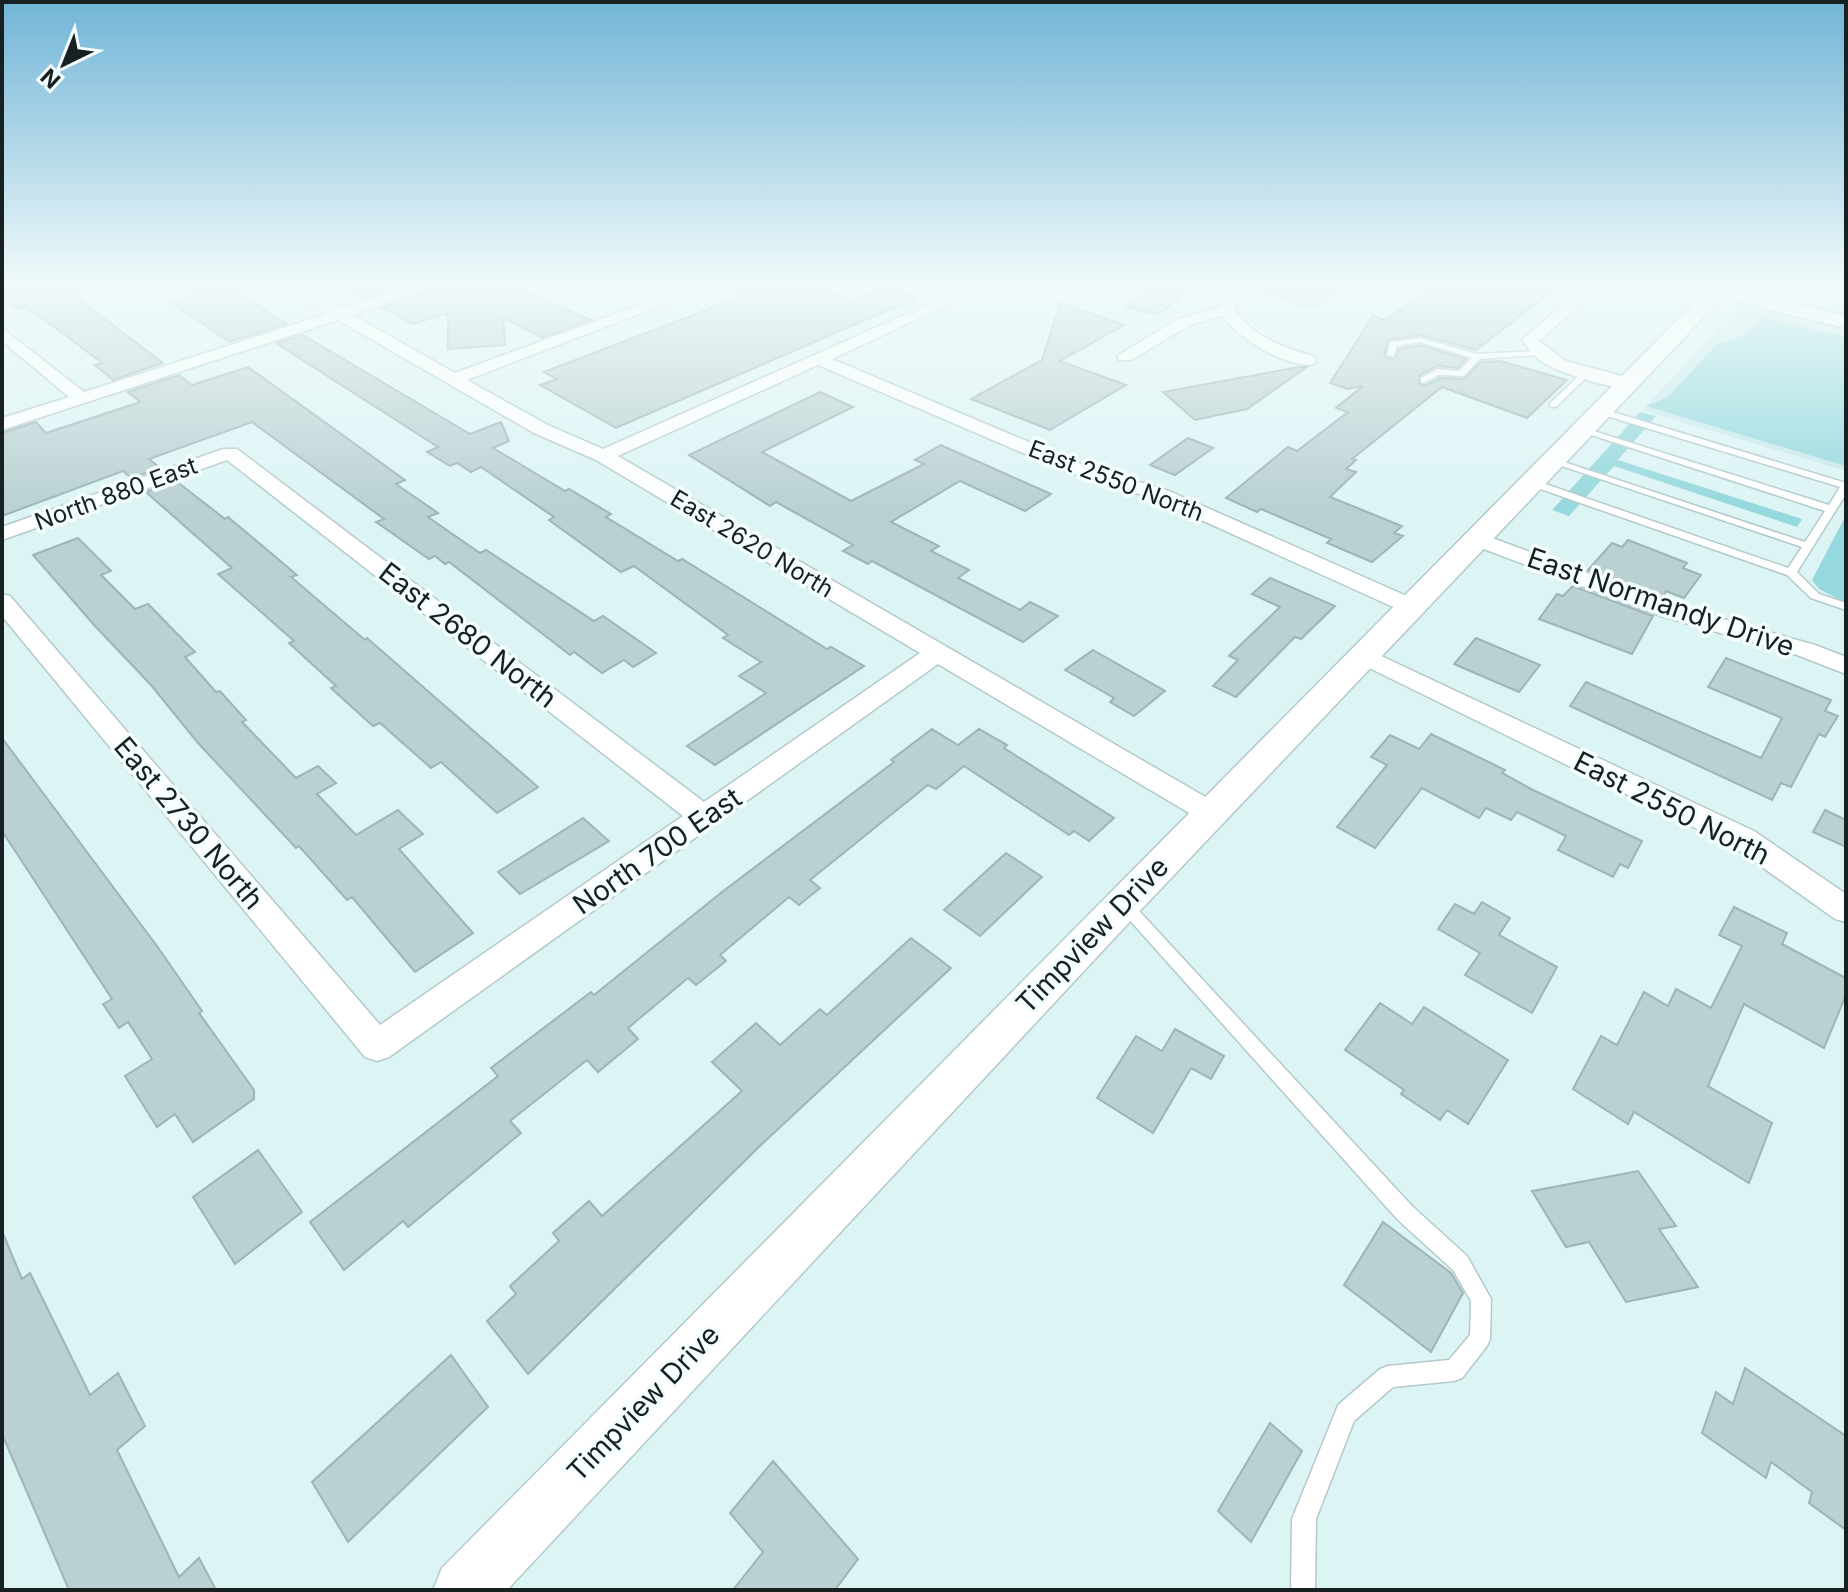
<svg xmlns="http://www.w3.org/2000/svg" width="1848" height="1592" font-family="Inter,sans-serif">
<rect width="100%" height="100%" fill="#ddf4f5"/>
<polygon fill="#c8e9ec" points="1743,302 1846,328 1846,471 1643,410"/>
<g fill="#95d8dd">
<polygon points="1761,317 1846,337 1846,466 1646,406 1668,397 1717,344 1744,336"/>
<polygon points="1640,412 1656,416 1618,460 1802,519 1797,527 1614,466 1569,516 1552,510"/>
<polygon points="1846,515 1846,603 1819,589 1812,580"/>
</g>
<g fill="#bad0d2" stroke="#9eb4b6" stroke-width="2">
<polygon points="2,285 76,285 77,293 72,294 163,363 113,380 95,365 102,363 49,323 25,306 17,309 2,295"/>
<polygon points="179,285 229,285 286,324 229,342 171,302 195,296"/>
<polygon points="341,285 406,285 365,298"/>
<polygon points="441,285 510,285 591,320 542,338 503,318 505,345 448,349 448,313 413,324 383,308"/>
<polygon points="723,285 807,285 852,301 885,287 916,298 616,428 540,385 557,379 544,372 746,295"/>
<polygon points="1153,285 1193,285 1165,310 1156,314 1126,307"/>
<polygon points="1256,285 1351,285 1312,308 1256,290"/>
<polygon points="1437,285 1560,285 1476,350 1421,335 1388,340 1384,357 1393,360 1399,349 1420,345 1466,359 1458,368 1437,366 1420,375 1419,384 1425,386 1440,378 1464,379 1481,362 1500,361 1567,380 1527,418 1442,387 1352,459 1356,460 1346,469 1356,472 1330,497 1402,526 1394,533 1403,536 1372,562 1327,543 1331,539 1261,509 1257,512 1226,498 1288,447 1297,451 1348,412 1336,408 1363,386 1348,389 1330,383 1373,316 1385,320"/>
<polygon points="1060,303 1124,325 1060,361 1126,385 1050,430 971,399 1042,360"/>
<polygon points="303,335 470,434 501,422 509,441 493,448 565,491 569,489 611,514 606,517 678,561 682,559 827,649 831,647 864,666 715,765 687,746 766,693 739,676 761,662 723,638 728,635 634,566 621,572 549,520 554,517 481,467 471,472 457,463 450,466 427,452 438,447 276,343"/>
<polygon points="248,367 405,480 396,484 438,513 428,517 480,553 486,550 594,621 603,616 656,653 633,667 624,660 602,673 574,652 570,655 449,562 445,564 435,556 429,559 376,522 384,519 252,422 149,459 160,468 131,478 123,471 2,516 2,433 36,422 46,433 140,402 128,392 179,375 192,385"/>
<polygon points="1299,367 1307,367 1247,409 1195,420 1163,392"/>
<polygon points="820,392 853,407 762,452 851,501 924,464 915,460 941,445 1051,494 1025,511 960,481 891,522 939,546 931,551 969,570 958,578 1020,610 1030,602 1058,616 1023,642 872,561 868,564 843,551 853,545 776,502 770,506 689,455"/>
<polygon points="1188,438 1213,448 1175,475 1150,465"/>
<polygon points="176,481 225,519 228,517 297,575 291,577 365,640 367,638 538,787 497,813 441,762 431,768 380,723 373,726 331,688 336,686 289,643 294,641 218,574 232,568 146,492"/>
<polygon points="78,538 111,571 101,575 135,609 148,604 195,652 185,657 216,692 220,691 246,720 242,722 296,778 318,766 336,783 317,794 356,835 398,810 423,834 399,849 473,933 415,972 352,897 347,900 299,846 296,848 198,743 151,685 95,626 33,555"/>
<polygon points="1628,540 1687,563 1683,568 1701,575 1684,598 1666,591 1663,598 1588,570 1612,543 1622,547"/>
<polygon points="1270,578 1335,606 1301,639 1295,637 1236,697 1213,686 1238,660 1229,656 1280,607 1252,594"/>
<polygon points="1573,586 1653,616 1632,654 1539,619 1557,594 1563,596"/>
<polygon points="1476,638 1540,665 1519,692 1454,664"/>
<polygon points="1093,650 1165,691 1134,716 1110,702 1114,698 1065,670"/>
<polygon points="1726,658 1831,700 1825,711 1838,716 1825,737 1819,734 1791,787 1781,783 1772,800 1570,706 1586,682 1761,758 1782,718 1708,687"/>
<polygon points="932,729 958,745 979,729 1007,745 1004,748 1114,818 1089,841 1074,831 1069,835 964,766 936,789 928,785 810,880 820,888 799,905 789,897 720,955 726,961 696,985 688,978 628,1028 638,1039 598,1072 587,1060 510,1121 521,1133 408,1227 403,1221 344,1270 310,1222 498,1076 491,1068 591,992 594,995 722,892 894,762 891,760"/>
<polygon points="1431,734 1505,770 1502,773 1533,790 1642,841 1628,868 1620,864 1613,877 1558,850 1566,836 1517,812 1511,820 1486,808 1479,818 1422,788 1375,848 1337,827 1387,765 1371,757 1390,735 1419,749"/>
<polygon points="2,738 157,946 202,1011 199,1013 254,1090 254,1099 193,1142 175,1114 157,1127 125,1076 152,1059 128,1022 119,1028 103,1004 112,999 2,831"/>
<polygon points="1825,810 1846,820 1846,847 1813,832"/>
<polygon points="583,818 609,841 520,894 498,872"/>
<polygon points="1006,853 1042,877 980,936 944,910"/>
<polygon points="1482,902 1510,918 1499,935 1557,967 1532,1013 1465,975 1480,953 1438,929 1455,904 1474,914"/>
<polygon points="1734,907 1787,933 1782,944 1846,978 1846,995 1824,1048 1744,1004 1708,1086 1772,1123 1749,1183 1634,1112 1628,1124 1573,1089 1601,1036 1617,1045 1644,992 1668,1006 1676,989 1711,1008 1742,946 1719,935"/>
<polygon points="911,938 951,968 762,1144 528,1374 487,1321 516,1294 510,1286 559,1241 553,1233 589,1201 602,1216 742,1091 712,1062 756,1023 780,1045 820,1009 827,1015"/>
<polygon points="1380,1003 1412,1024 1424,1007 1508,1060 1468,1124 1447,1110 1440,1120 1401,1094 1404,1090 1345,1050"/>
<polygon points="1175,1029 1224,1056 1211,1079 1191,1068 1153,1133 1097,1098 1136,1036 1162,1051"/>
<polygon points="258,1150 302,1212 235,1264 193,1197"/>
<polygon points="1638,1171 1676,1226 1659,1229 1698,1287 1626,1302 1589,1242 1566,1247 1532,1191"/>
<polygon points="1383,1222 1451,1273 1463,1293 1431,1352 1344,1285"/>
<polygon points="2,1231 22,1279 30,1273 90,1395 118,1373 145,1426 117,1450 179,1577 199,1558 216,1590 69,1590 2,1434"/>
<polygon points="451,1355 488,1407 348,1542 312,1482"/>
<polygon points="1745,1368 1846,1436 1846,1530 1809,1503 1812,1492 1771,1462 1766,1478 1702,1433 1716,1392 1733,1404"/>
<polygon points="1270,1423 1302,1451 1251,1542 1218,1511"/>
<polygon points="773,1461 858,1559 835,1590 733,1590 763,1552 730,1513"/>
</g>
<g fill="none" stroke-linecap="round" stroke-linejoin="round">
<defs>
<g id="service">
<polygon points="1420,338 1478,354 1537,351 1541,353 1537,355 1480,359 1464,376 1439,375 1424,383 1421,382 1421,378 1438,369 1459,371 1472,358 1420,342 1397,346 1394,357 1387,355 1390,342"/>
<polygon points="1585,370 1592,372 1556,407 1550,407 1550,403"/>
<polygon points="1600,408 1846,483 1846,494 1797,572 1819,594 1846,603 1846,610 1811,598 1787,575 1526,484 1526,480 1534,480 1788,568 1802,547 1547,461 1555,459 1805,542 1825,511 1576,430 1584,428 1829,505 1840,487 1597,413 1597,409"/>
<polygon points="1123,897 1128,899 1412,1206 1467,1256 1491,1299 1490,1339 1487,1346 1462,1378 1454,1381 1393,1387 1354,1421 1316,1519 1315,1590 1291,1590 1292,1519 1335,1413 1338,1405 1380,1369 1388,1366 1449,1360 1470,1335 1471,1301 1453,1270 1398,1220 1118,907 1115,903 1118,899"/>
</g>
<g id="minor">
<polygon points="281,285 299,285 341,309 416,285 438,285 353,315 455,373 693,285 714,285 467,380 548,425 603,449 971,285 990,285 832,359 1081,464 1169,491 1418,601 1422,606 1418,611 1402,611 1155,499 1067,472 818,365 618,456 1221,806 1225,813 1221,820 1211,824 1201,820 938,664 389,1057 377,1061 365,1057 2,616 2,594 10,596 380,1025 683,816 227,460 2,540 2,527 223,449 237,449 704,802 920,653 596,460 534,433 338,320 2,430 2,418 69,397 2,341 2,328 84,392 327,314"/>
<path d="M1233 285H1248L1236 299 1235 310C1253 337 1284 348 1314 356L1316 360 1314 364C1286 369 1238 338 1223 316L1190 325 1131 360H1119L1117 356 1178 319 1220 307V298Z"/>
<path d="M1586 285H1602L1539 341 1566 361 1633 379 1636 383 1633 387C1613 391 1556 372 1539 360 1532 354 1527 347 1522 340Z"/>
<polygon points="1687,285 1712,285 1726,291 1718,296"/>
<polygon points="1476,532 1677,606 1815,645 1846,657 1846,674 1797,655 1661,616 1468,543 1465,538 1468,533"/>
<polygon points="1362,647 1754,831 1846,894 1846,922 1835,919 1734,847 1353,660 1350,655 1353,650"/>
</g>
<polygon id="tertiary" points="1712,285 1733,285 1730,288 1846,316 1846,328 1722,298 1137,914 507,1590 433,1590 442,1568"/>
</defs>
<use href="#service" stroke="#b3c9cb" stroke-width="3"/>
<use href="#minor" stroke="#b3c9cb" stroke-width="3"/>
<use href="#tertiary" stroke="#b3c9cb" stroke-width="3"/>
<use href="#service" fill="#fff" fill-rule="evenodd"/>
<use href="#minor" fill="#fff" fill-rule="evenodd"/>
<use href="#tertiary" fill="#fff" fill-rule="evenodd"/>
</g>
<linearGradient id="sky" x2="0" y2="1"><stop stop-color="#71b4d6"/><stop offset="0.56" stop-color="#f0fafa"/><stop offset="1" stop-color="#f0fafa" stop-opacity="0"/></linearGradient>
<rect width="1848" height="508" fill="url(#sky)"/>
<g text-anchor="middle" stroke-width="7" stroke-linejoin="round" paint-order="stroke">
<g font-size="24" fill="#182121" stroke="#f5fefe">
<text transform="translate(1116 481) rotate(21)" y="8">East 2550 North</text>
<text transform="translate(116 494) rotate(-20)" y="8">North 880 East</text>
<text transform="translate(752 544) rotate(31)" y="8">East 2620 North</text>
</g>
<g font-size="28" fill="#182121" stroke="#f5fefe">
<text transform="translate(1661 602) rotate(19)" y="10">East Normandy Drive</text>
<text transform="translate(468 635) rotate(38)" y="10">East 2680 North</text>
<text transform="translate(1672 808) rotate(27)" y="10">East 2550 North</text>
<text transform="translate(189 823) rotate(50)" y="10">East 2730 North</text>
<text transform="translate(657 851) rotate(-35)" y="10">North 700 East</text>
<text transform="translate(1092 935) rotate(-46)" y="10">Timpview Drive</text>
<text transform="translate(643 1403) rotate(-46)" y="10">Timpview Drive</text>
</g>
</g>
<rect width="1848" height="1592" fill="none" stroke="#182121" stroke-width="8"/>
<g transform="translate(64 64) rotate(223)" stroke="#f5fefe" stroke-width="6" paint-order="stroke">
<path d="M0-6L14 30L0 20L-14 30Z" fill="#182121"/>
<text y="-12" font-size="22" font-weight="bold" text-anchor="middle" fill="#182121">N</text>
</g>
</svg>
